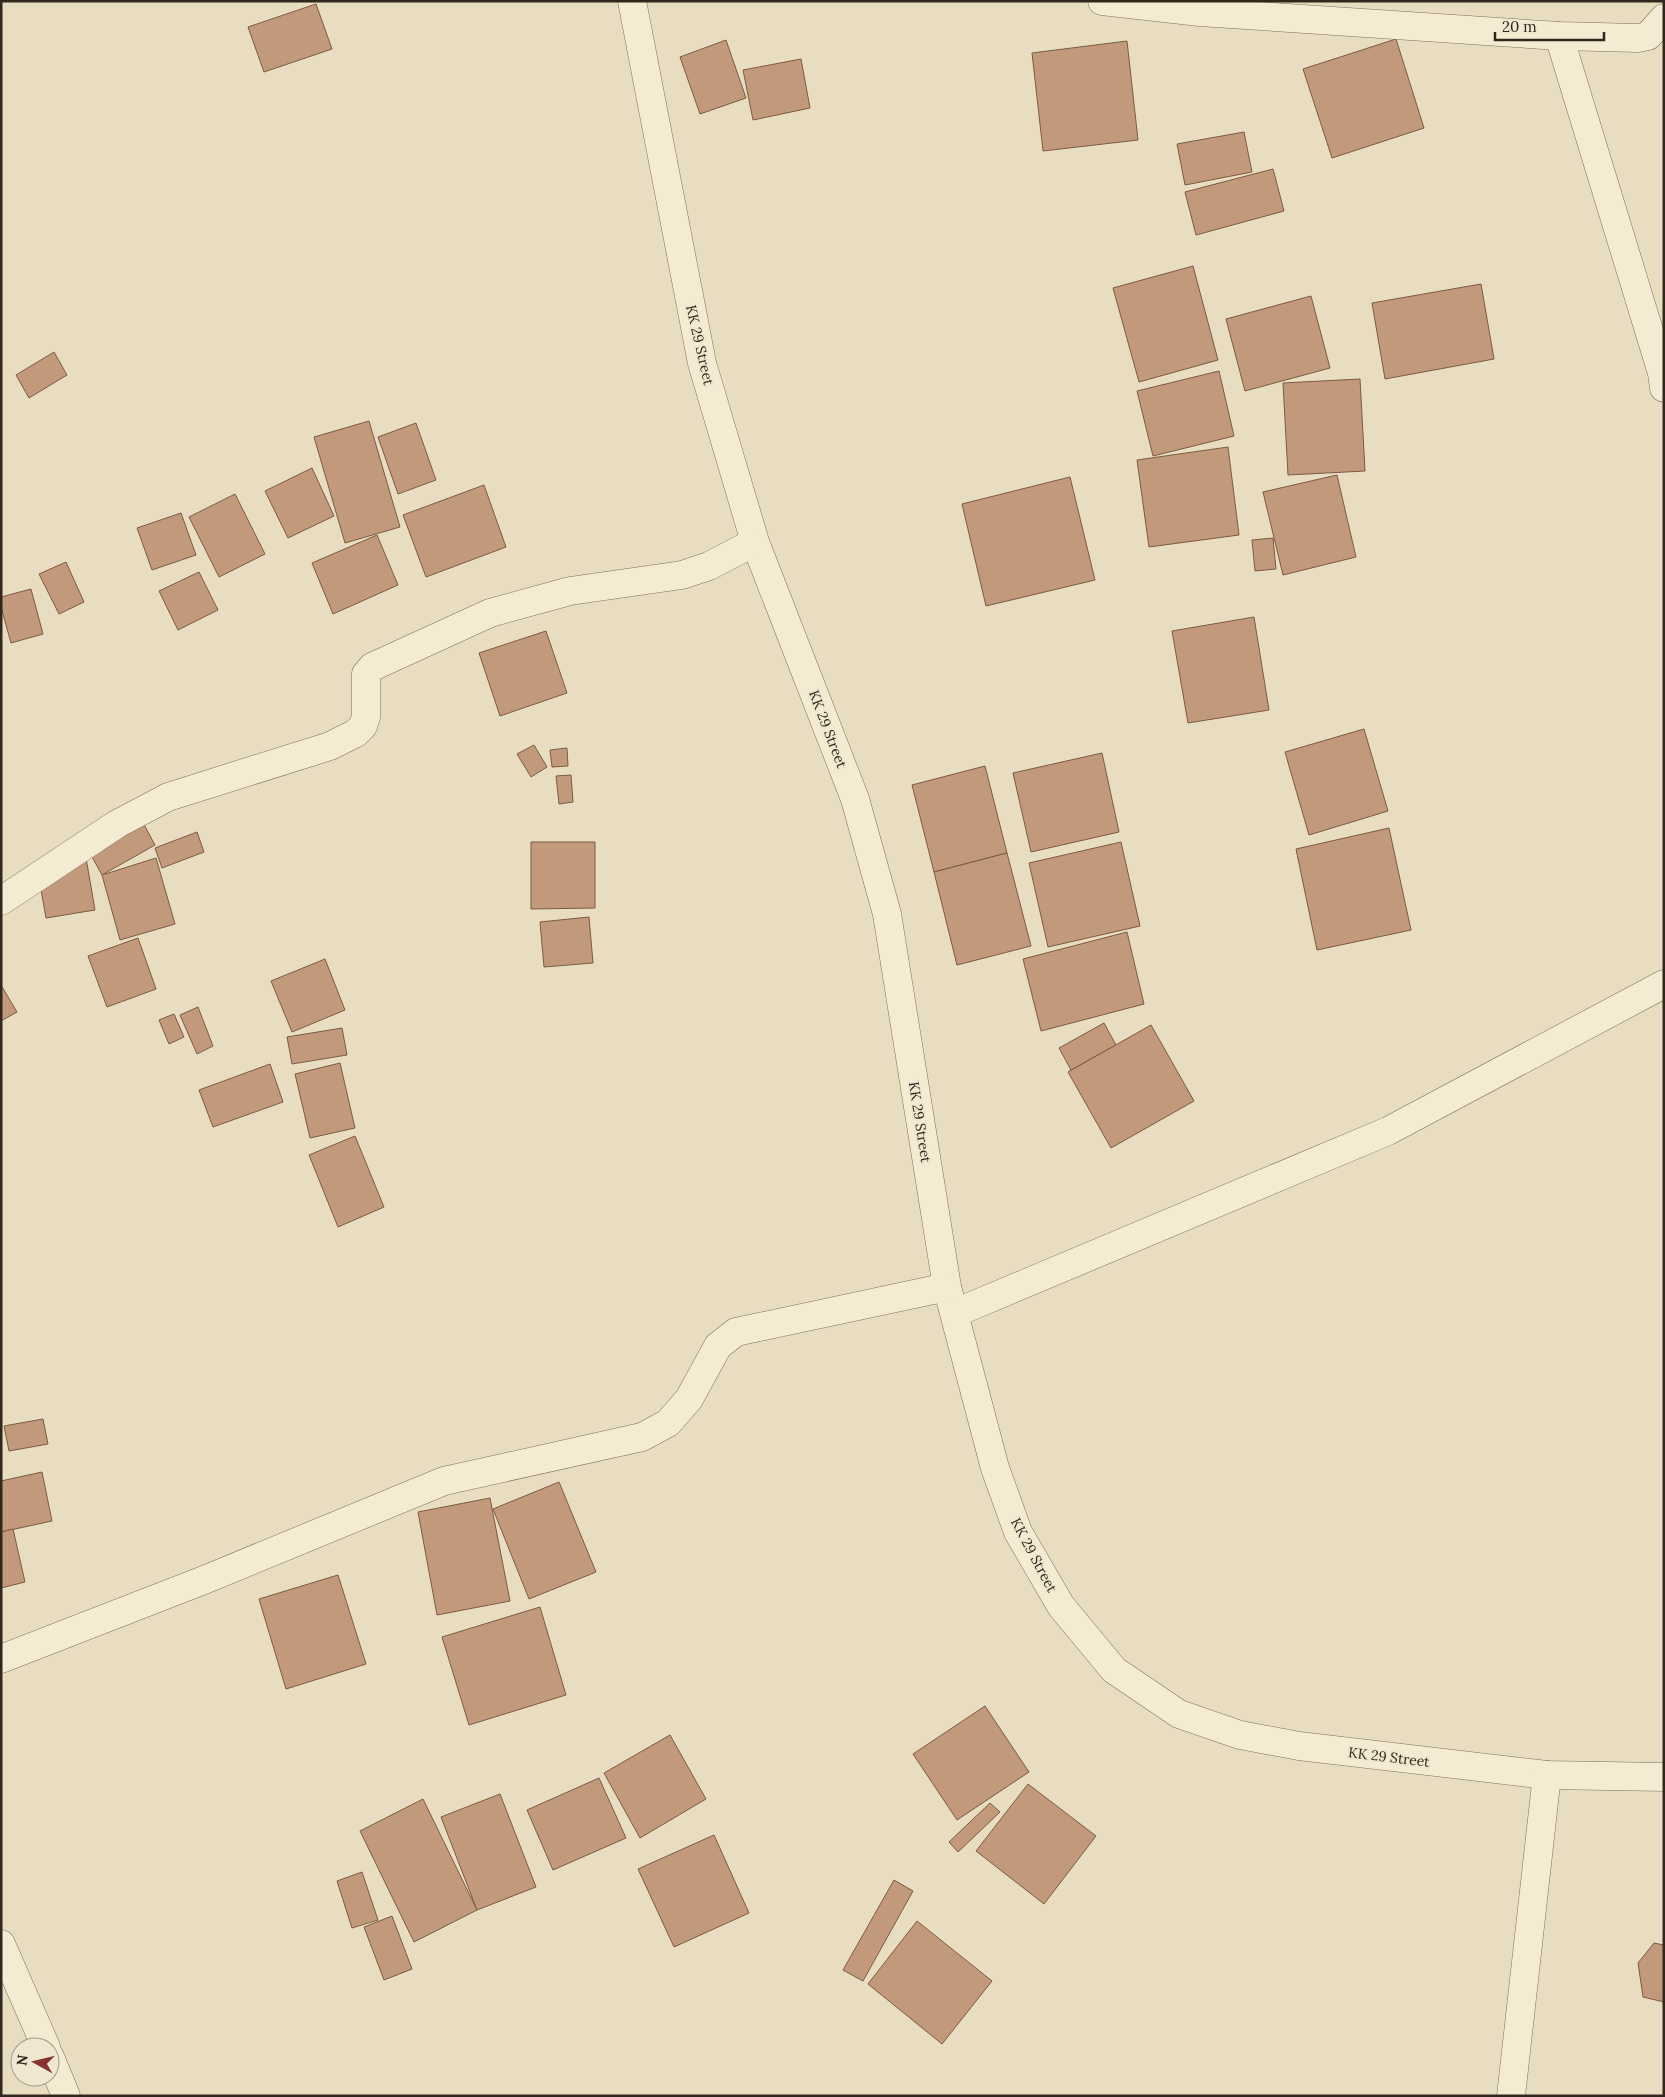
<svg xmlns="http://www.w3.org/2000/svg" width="1665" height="2097" font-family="Lora,serif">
<rect width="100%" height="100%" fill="#e8ddc1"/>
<g fill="#c29a7b" stroke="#7b5a43">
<polygon points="316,4 332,49 264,72 248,27"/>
<polygon points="1396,39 1424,128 1332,158 1303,69"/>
<polygon points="726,40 746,98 700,114 680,57"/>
<polygon points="1127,41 1138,140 1043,151 1032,53"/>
<polygon points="801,59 810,108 753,120 743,70"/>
<polygon points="1244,132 1252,172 1185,185 1177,144"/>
<polygon points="1273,169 1284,211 1196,235 1185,192"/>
<polygon points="1193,266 1218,360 1139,382 1113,288"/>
<polygon points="1481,284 1494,359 1385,379 1372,303"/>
<polygon points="1311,296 1330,368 1245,391 1226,319"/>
<polygon points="54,352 67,375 29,398 16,375"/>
<polygon points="1219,371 1234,436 1153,456 1137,391"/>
<polygon points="1360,379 1365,471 1288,475 1283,383"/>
<polygon points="369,421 400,527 345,543 314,437"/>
<polygon points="416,423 436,480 398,494 378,437"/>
<polygon points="1228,447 1239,535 1149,547 1137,460"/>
<polygon points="312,468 334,516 288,538 265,491"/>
<polygon points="1337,475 1356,557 1283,575 1263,492"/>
<polygon points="1070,477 1095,580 986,606 962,504"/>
<polygon points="484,485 506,547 426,577 403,515"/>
<polygon points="235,494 265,554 219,577 189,517"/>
<polygon points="181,513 196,555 152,570 137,528"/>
<polygon points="377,535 398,585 333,614 312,563"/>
<polygon points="1273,538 1276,569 1255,571 1252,540"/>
<polygon points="66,562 84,602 59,614 39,574"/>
<polygon points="199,572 218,610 178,630 159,591"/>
<polygon points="31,589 43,634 11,643 1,607 1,597"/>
<polygon points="1254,617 1269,710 1188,723 1172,631"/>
<polygon points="546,631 567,693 500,716 479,653"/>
<polygon points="1364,729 1388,811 1309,835 1285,752"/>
<polygon points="534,745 547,767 531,777 517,754"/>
<polygon points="567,748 568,766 552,767 550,750"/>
<polygon points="1102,753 1119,832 1031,852 1013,773"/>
<polygon points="985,766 1007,853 934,872 912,785"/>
<polygon points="571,775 573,802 559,804 556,776"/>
<polygon points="133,804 155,845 102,875 79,833"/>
<polygon points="1389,828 1411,930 1317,950 1296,849"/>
<polygon points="197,832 204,852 162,868 155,848"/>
<polygon points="531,842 595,842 595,908 531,909"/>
<polygon points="1121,842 1140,926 1048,947 1029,863"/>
<polygon points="85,852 95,910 46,918 36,861"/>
<polygon points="1007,853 1031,946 957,965 934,872"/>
<polygon points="156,858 175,924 120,940 102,875"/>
<polygon points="589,917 593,963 544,967 540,922"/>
<polygon points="1127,932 1144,1004 1041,1031 1023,959"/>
<polygon points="138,938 156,989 107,1007 88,956"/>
<polygon points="325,959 345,1010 292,1032 271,981"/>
<polygon points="1,985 17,1012 1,1021"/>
<polygon points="198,1007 213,1046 197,1054 180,1015"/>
<polygon points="174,1014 184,1037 169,1044 159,1020"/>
<polygon points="1104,1023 1116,1045 1071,1070 1059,1048"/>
<polygon points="1151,1025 1194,1101 1111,1148 1068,1072"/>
<polygon points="342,1028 347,1055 292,1064 287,1037"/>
<polygon points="340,1063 355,1128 310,1138 295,1074"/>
<polygon points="270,1064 283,1102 213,1127 199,1090"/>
<polygon points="355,1136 384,1207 338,1227 309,1155"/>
<polygon points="43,1419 48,1444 9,1451 4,1426"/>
<polygon points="42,1472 52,1521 1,1532 1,1481"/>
<polygon points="559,1482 596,1572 529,1599 493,1509"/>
<polygon points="490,1498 510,1601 437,1615 418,1512"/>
<polygon points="13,1529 25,1582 1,1588 1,1532"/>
<polygon points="338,1575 366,1664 286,1689 259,1599"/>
<polygon points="540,1607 566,1695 469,1725 442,1637"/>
<polygon points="985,1706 1029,1772 957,1820 913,1754"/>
<polygon points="670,1735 706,1799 640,1838 604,1773"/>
<polygon points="599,1778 626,1838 553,1870 527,1810"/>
<polygon points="1028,1784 1096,1836 1044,1904 976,1851"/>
<polygon points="500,1794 536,1887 477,1910 441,1817"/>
<polygon points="423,1799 477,1910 414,1942 360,1831"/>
<polygon points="990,1803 1000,1812 958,1852 949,1842"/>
<polygon points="714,1835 749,1913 674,1947 638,1869"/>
<polygon points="362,1872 378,1920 352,1928 337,1881"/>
<polygon points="894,1880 913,1891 863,1981 843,1970"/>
<polygon points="392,1916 412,1969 384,1980 364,1927"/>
<polygon points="917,1921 992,1981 942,2044 868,1984"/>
<polygon points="1654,1943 1664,1945 1664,2002 1643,1997 1638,1963"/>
</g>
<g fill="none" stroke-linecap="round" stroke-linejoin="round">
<defs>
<g id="minor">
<polyline points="632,1 702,363 755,542 855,799 887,914 947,1287 995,1468 1018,1532 1061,1606 1114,1670 1179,1714 1240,1735 1299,1746 1547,1775 1664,1777"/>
<polyline points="1102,1 1200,12 1559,36 1638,38 1648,36 1664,18"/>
<polyline points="1559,36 1662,373 1664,388"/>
<polyline points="1,901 117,824 168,797 330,746 356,733 363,726 366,717 366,674 372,667 490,613 570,591 682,575 709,566 755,542"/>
<polyline points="955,1313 1388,1131 1664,984"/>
<polyline points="1,1659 204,1580 444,1481 642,1437 668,1423 689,1399 718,1346 736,1332 947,1287"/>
<polyline points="1,1944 46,2047"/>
<polyline points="50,2057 66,2096"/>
<polyline points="1511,2096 1547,1775"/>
</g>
</defs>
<use href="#minor" stroke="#7f6f5b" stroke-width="29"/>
<use href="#minor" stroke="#f4ebd3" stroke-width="28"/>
</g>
<g text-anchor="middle" stroke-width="4" stroke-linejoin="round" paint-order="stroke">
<g font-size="14" fill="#31271d" stroke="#f0e7d0">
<text transform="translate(700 345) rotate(77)" y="5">KK 29 Street</text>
<text transform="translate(828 729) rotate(69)" y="5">KK 29 Street</text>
<text transform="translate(920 1122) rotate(81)" y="5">KK 29 Street</text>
<text transform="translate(1034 1555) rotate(62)" y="5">KK 29 Street</text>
<text transform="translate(1389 1757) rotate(7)" y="5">KK 29 Street</text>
</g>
</g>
<rect width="1665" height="2097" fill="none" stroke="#31271d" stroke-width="5"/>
<g transform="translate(35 2062) rotate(278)"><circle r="24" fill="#f0e7d0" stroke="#a49a88"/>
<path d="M0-4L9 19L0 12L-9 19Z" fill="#873332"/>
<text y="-8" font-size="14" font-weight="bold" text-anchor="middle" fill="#31271d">N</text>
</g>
<path d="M1495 32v8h109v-8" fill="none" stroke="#31271d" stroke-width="2.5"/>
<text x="1502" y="32" font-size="15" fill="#31271d" stroke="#f0e7d0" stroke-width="4" paint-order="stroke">20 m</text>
</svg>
